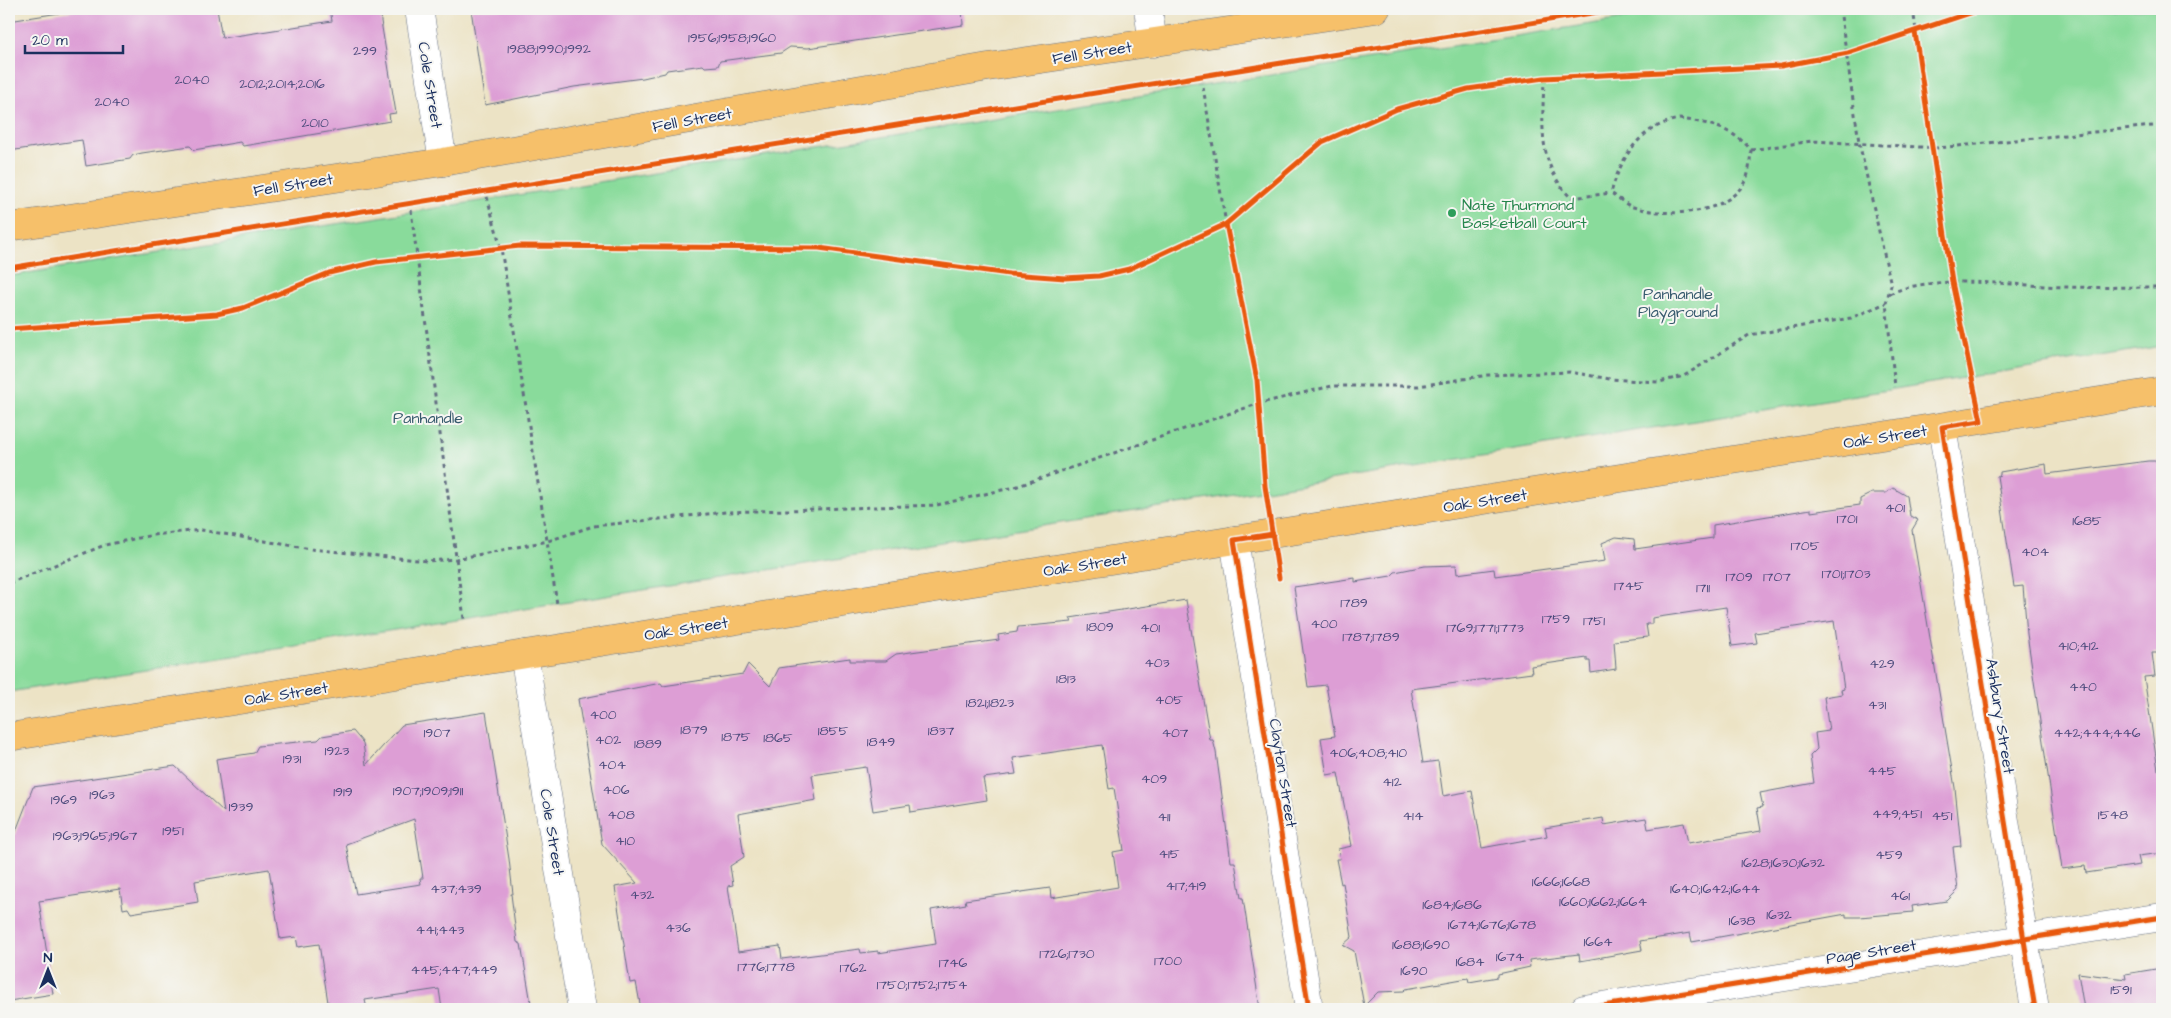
<svg xmlns="http://www.w3.org/2000/svg" width="2171" height="1018" font-family="'Architects Daughter',sans-serif">
<rect width="100%" height="100%" fill="#f6f6f2"/>
<filter id="ink" filterUnits="userSpaceOnUse"><feTurbulence type="fractalNoise" baseFrequency=".02" numOctaves="2"/><feDisplacementMap in="SourceGraphic" scale="10" xChannelSelector="R" yChannelSelector="G"/><feConvolveMatrix kernelMatrix="1 2 1 2 8 2 1 2 1" color-interpolation-filters="sRGB"/></filter>
<filter id="wash" filterUnits="userSpaceOnUse"><feTurbulence type="fractalNoise" baseFrequency=".0096" numOctaves="4" result="noise"/><feDisplacementMap in="SourceGraphic" scale="20" xChannelSelector="R" yChannelSelector="G"/><feGaussianBlur stdDeviation="1.12" result="paint"/><feColorMatrix in="noise" values="0 0 0 0 0 0 0 0 0 0 0 0 0 0 0 0 0 1.4 0 .05"/><feComposite in="paint" operator="in"/></filter>
<g filter="url(#wash)">
<rect width="100%" height="100%" fill="#ece3c5"/>
<polygon fill="#89db9b" stroke="#52857c" points="1685,9 2162,9 2162,346 9,692 9,276"/>
<g id="blocks">
<g fill="#dd9ed5" fill-rule="evenodd">
<polygon points="84,9 217,9 222,38 332,21 330,9 379,9 396,113 389,114 390,121 346,129 243,146 240,142 194,150 190,146 142,153 133,155 130,159 86,166 82,140 9,151 9,21"/>
<polygon points="471,9 962,9 963,25 808,48 790,47 781,53 720,61 718,66 705,67 703,65 667,70 665,73 643,78 574,87 485,105"/>
<polygon points="2148,461 2162,461 2162,653 2152,653 2155,676 2144,677 2158,770 2162,769 2162,853 2138,856 2140,865 2086,873 2085,866 2062,869 2027,634 2023,586 2014,587 1997,476 2000,475 2000,472 2046,464 2047,474"/>
<path d="M1893 488 1907 496 1910 516 1918 520 1912 530 1955 788 1961 846 1953 847 1958 890 1947 901 1912 906 1913 912 1860 917H1846V914L1692 942 1690 933 1640 941 1642 950 1580 961 1579 954 1529 960 1530 967 1498 974V977L1469 982 1468 978 1406 989 1404 991 1378 992 1364 1006 1354 951 1343 945 1352 937 1343 883 1341 884 1336 859H1340L1338 849 1352 846 1338 773 1327 775 1321 738 1335 736 1326 685 1308 687 1294 587 1355 578V582L1391 576 1395 572 1425 566 1456 565 1457 574 1494 569 1495 576 1605 561 1602 543 1616 537 1634 539 1635 549 1713 538V525L1811 509V512L1860 505V499L1872 493H1886ZM1726 607 1732 646 1757 643 1755 633 1834 621 1844 689 1841 690 1842 694 1824 697 1829 731 1815 733 1817 749 1810 756 1814 783 1760 793 1763 807 1757 808 1761 831 1688 843 1684 823 1648 829 1646 818 1604 825 1603 818 1545 828 1547 836 1482 848 1472 791 1443 796 1438 761 1423 763 1411 689 1532 673 1531 666 1587 658V661H1590L1591 673 1616 669 1614 641 1648 637 1646 624H1652V618Z"/>
<path d="M1186 600 1210 740H1213L1216 752 1231 862H1235L1241 898H1243L1260 1009H641L636 982 630 983 615 887 637 883 602 844 578 699 661 683 663 686 743 674 748 664 770 686 779 668 850 658V661H886L896 654 999 640 998 635 1017 632 1018 627 1072 622 1070 618ZM1102 745 1109 789 1114 788 1124 850 1113 852 1118 887 1051 898 1050 888 965 900 966 904 931 910 936 944 878 953V951L861 953 860 949 782 959 780 946 738 952 728 886 733 885 730 866 744 857 738 814 816 800 812 775 866 767 873 811 910 805 911 812 987 800 983 778 1016 774 1013 758Z"/>
<path d="M486 712 509 859 513 894H511L517 942 521 944 532 1009H442L439 989 365 1000 367 1009H329L319 944 298 947 296 937 280 939 269 869 195 881 198 902 131 913 128 908 123 909 120 889 39 901 53 994 9 1001V849L33 787 175 766 224 812 216 759 254 753 258 746 318 740 322 736 353 731 363 743 366 765 402 725ZM414 819 423 878H420L421 884 356 894 346 844Z"/>
<polygon points="2162,968 2162,1009 2084,1009 2078,973 2126,979 2125,974"/>
</g>
</g>
</g>
<g filter="url(#ink)">
<use href="#blocks" fill-opacity="0" stroke="#646e82" stroke-width="1"/>
<g fill="none" stroke-linecap="round" stroke-linejoin="round">
<defs>
<g id="street">
<polyline points="419,9 443,162"/>
<polyline points="1148,9 1153,43"/>
<polyline points="1942,427 2035,1009"/>
<polyline points="1234,540 1309,1009"/>
<polyline points="524,654 582,1009"/>
<polyline points="1584,1009 2162,917"/>
</g>
<g id="primary">
<polyline points="9,227 443,162 988,67 1376,9"/>
<polyline points="9,737 2162,391"/>
</g>
</defs>
<use href="#street" stroke="#646e82" stroke-width="29"/>
<use href="#primary" stroke="#646e82" stroke-width="29"/>
<g stroke="#646e82" stroke-width="3" stroke-dasharray="4 4" stroke-linecap="butt">
<polyline points="1840,9 1859,142 1891,285 1886,303 1895,387"/>
<polyline points="1913,9 1952,282 1971,372"/>
<path d="M1544 78C1543 125 1536 161 1571 198L1611 193"/>
<polyline points="1203,87 1226,224 1257,380 1265,486"/>
<path d="M1679 119C1706 122 1733 128 1751 150 1750 159 1750 168 1747 177 1731 217 1664 218 1630 206 1624 203 1617 197 1611 193 1621 157 1640 126 1679 119Z"/>
<polyline points="1751,150 1812,141 1938,148 2162,125"/>
<polyline points="487,197 501,248 557,604"/>
<polyline points="411,210 464,619"/>
<path d="M1890 294C1929 273 2020 286 2066 287 2098 288 2130 287 2162 287"/>
<polyline points="9,583 105,545 153,535 201,530 311,549 427,561 456,559 548,541 593,526 726,512 937,505 1015,487 1257,404 1332,386 1419,386 1488,375 1570,372 1610,379 1659,382 1684,376 1749,335 1851,318 1886,303"/>
</g>
<use href="#street" stroke="#fff" stroke-width="28"/>
<use href="#primary" stroke="#f6c06b" stroke-width="28"/>
<defs>
<g id="cycleway">
<polyline points="1915,32 1952,282 1981,421 1942,427 2035,1009"/>
<polyline points="1226,224 1257,380 1265,486 1279,578"/>
<polyline points="9,268 1617,9"/>
<polyline points="9,329 217,314 243,308 329,273 376,262 520,246 819,248 1009,274 1065,278 1099,276 1129,269 1226,224 1322,142 1397,109 1468,89 1544,78 1781,66 1848,53 1982,9"/>
<polyline points="1273,534 1234,540 1309,1009"/>
<polyline points="1584,1009 2162,917"/>
</g>
</defs>
<use href="#cycleway" stroke="#f6f6f2" stroke-width="8"/>
<use href="#cycleway" stroke="#e8590c" stroke-width="5"/>
</g>
</g>
<circle fill="#2e9e5b" stroke="#f6f6f2" stroke-width="2" cx="1452" cy="213" r="5"/>
<g text-anchor="middle" stroke-width="4" stroke-linejoin="round" paint-order="stroke">
<g font-size="14" fill="#4c4b7c">
<text x="732" y="42">1956;1958;1960</text>
<text x="549" y="53">1988;1990;1992</text>
<text x="365" y="55">299</text>
<text x="192" y="84">2040</text>
<text x="282" y="88">2012;2014;2016</text>
<text x="112" y="106">2040</text>
<text x="315" y="127">2010</text>
<text x="1895" y="512">401</text>
<text x="1847" y="523">1701</text>
<text x="2087" y="525">1685</text>
<text x="1805" y="550">1705</text>
<text x="2035" y="556">404</text>
<text x="1846" y="578">1701;1703</text>
<text x="1739" y="581">1709</text>
<text x="1777" y="581">1707</text>
<text x="1629" y="590">1745</text>
<text x="1703" y="592">1711</text>
<text x="1354" y="607">1789</text>
<text x="1556" y="623">1759</text>
<text x="1594" y="625">1751</text>
<text x="1324" y="628">400</text>
<text x="1100" y="631">1809</text>
<text x="1150" y="632">401</text>
<text x="1485" y="632">1769;1771;1773</text>
<text x="1371" y="641">1787;1789</text>
<text x="2078" y="650">410;412</text>
<text x="1157" y="667">403</text>
<text x="1882" y="668">429</text>
<text x="1066" y="683">1813</text>
<text x="2083" y="691">440</text>
<text x="1169" y="704">405</text>
<text x="990" y="707">1821;1823</text>
<text x="1877" y="709">431</text>
<text x="603" y="719">400</text>
<text x="694" y="734">1879</text>
<text x="833" y="735">1855</text>
<text x="941" y="735">1837</text>
<text x="437" y="737">1907</text>
<text x="1175" y="737">407</text>
<text x="2097" y="737">442;444;446</text>
<text x="736" y="741">1875</text>
<text x="778" y="742">1865</text>
<text x="608" y="744">402</text>
<text x="881" y="746">1849</text>
<text x="648" y="748">1889</text>
<text x="337" y="755">1923</text>
<text x="1368" y="757">406;408;410</text>
<text x="292" y="763">1931</text>
<text x="612" y="769">404</text>
<text x="1882" y="775">445</text>
<text x="1154" y="783">409</text>
<text x="1392" y="786">412</text>
<text x="616" y="794">406</text>
<text x="428" y="795">1907;1909;1911</text>
<text x="343" y="796">1919</text>
<text x="102" y="799">1963</text>
<text x="64" y="804">1969</text>
<text x="241" y="811">1939</text>
<text x="1897" y="818">449;451</text>
<text x="621" y="819">408</text>
<text x="2113" y="819">1548</text>
<text x="1413" y="820">414</text>
<text x="1942" y="820">451</text>
<text x="1164" y="821">411</text>
<text x="173" y="835">1951</text>
<text x="95" y="840">1963;1965;1967</text>
<text x="625" y="845">410</text>
<text x="1169" y="858">415</text>
<text x="1889" y="859">459</text>
<text x="1783" y="867">1628;1630;1632</text>
<text x="1561" y="886">1666;1668</text>
<text x="1186" y="890">417;419</text>
<text x="456" y="893">437;439</text>
<text x="1715" y="893">1640;1642;1644</text>
<text x="642" y="899">432</text>
<text x="1900" y="900">461</text>
<text x="1603" y="906">1660;1662;1664</text>
<text x="1452" y="909">1684;1686</text>
<text x="1779" y="919">1632</text>
<text x="1742" y="925">1638</text>
<text x="1492" y="929">1674;1676;1678</text>
<text x="678" y="932">436</text>
<text x="440" y="934">441;443</text>
<text x="1598" y="946">1664</text>
<text x="1421" y="949">1688;1690</text>
<text x="1067" y="958">1726;1730</text>
<text x="1510" y="961">1674</text>
<text x="1168" y="965">1700</text>
<text x="1470" y="966">1684</text>
<text x="953" y="967">1746</text>
<text x="766" y="971">1776;1778</text>
<text x="853" y="972">1762</text>
<text x="454" y="974">445;447;449</text>
<text x="1414" y="975">1690</text>
<text x="922" y="989">1750;1752;1754</text>
<text x="2121" y="994">1591</text>
</g>
<g font-size="16" fill="#1b2f5e" stroke="#f6f6f2">
<text transform="translate(1092 52) rotate(-9)" y="6">Fell Street</text>
<text transform="translate(431 85) rotate(81)" y="6">Cole Street</text>
<text transform="translate(692 119) rotate(-10)" y="6">Fell Street</text>
<text transform="translate(293 184) rotate(-9)" y="6">Fell Street</text>
<text transform="translate(1885 436) rotate(-9)" y="6">Oak Street</text>
<text transform="translate(1485 500) rotate(-9)" y="6">Oak Street</text>
<text transform="translate(1085 564) rotate(-9)" y="6">Oak Street</text>
<text transform="translate(686 628) rotate(-9)" y="6">Oak Street</text>
<text transform="translate(286 693) rotate(-9)" y="6">Oak Street</text>
<text transform="translate(2001 716) rotate(81)" y="6">Ashbury Street</text>
<text transform="translate(1284 773) rotate(81)" y="6">Clayton Street</text>
<text transform="translate(553 832) rotate(81)" y="6">Cole Street</text>
<text transform="translate(1871 951) rotate(-9)" y="6">Page Street</text>
</g>
<g font-size="16" fill="#27864d" stroke="#f6f6f2" text-anchor="start">
<text x="1462" y="210">Nate Thurmond<tspan x="1462" dy="18">Basketball Court</tspan></text>
</g>
<g font-size="16" fill="#365a6d" stroke="#f6f6f2">
<text x="1678" y="299">Panhandle<tspan x="1678" dy="18">Playground</tspan></text>
<text x="428" y="423">Panhandle</text>
</g>
</g>
<rect width="2171" height="1018" fill="none" stroke="#f6f6f2" stroke-width="30"/>
<g transform="translate(48 970)" stroke="#f6f6f2" stroke-width="4" paint-order="stroke">
<path d="M0-4L9 19L0 12L-9 19Z" fill="#1b2f5e"/>
<text y="-8" font-size="14" font-weight="bold" text-anchor="middle" fill="#1b2f5e">N</text>
</g>
<path d="M25 45v8h98v-8" fill="none" stroke="#1b2f5e" stroke-width="2.5"/>
<text x="32" y="45" font-size="15" fill="#1b2f5e" stroke="#f6f6f2" stroke-width="4" paint-order="stroke">20 m</text>
</svg>
